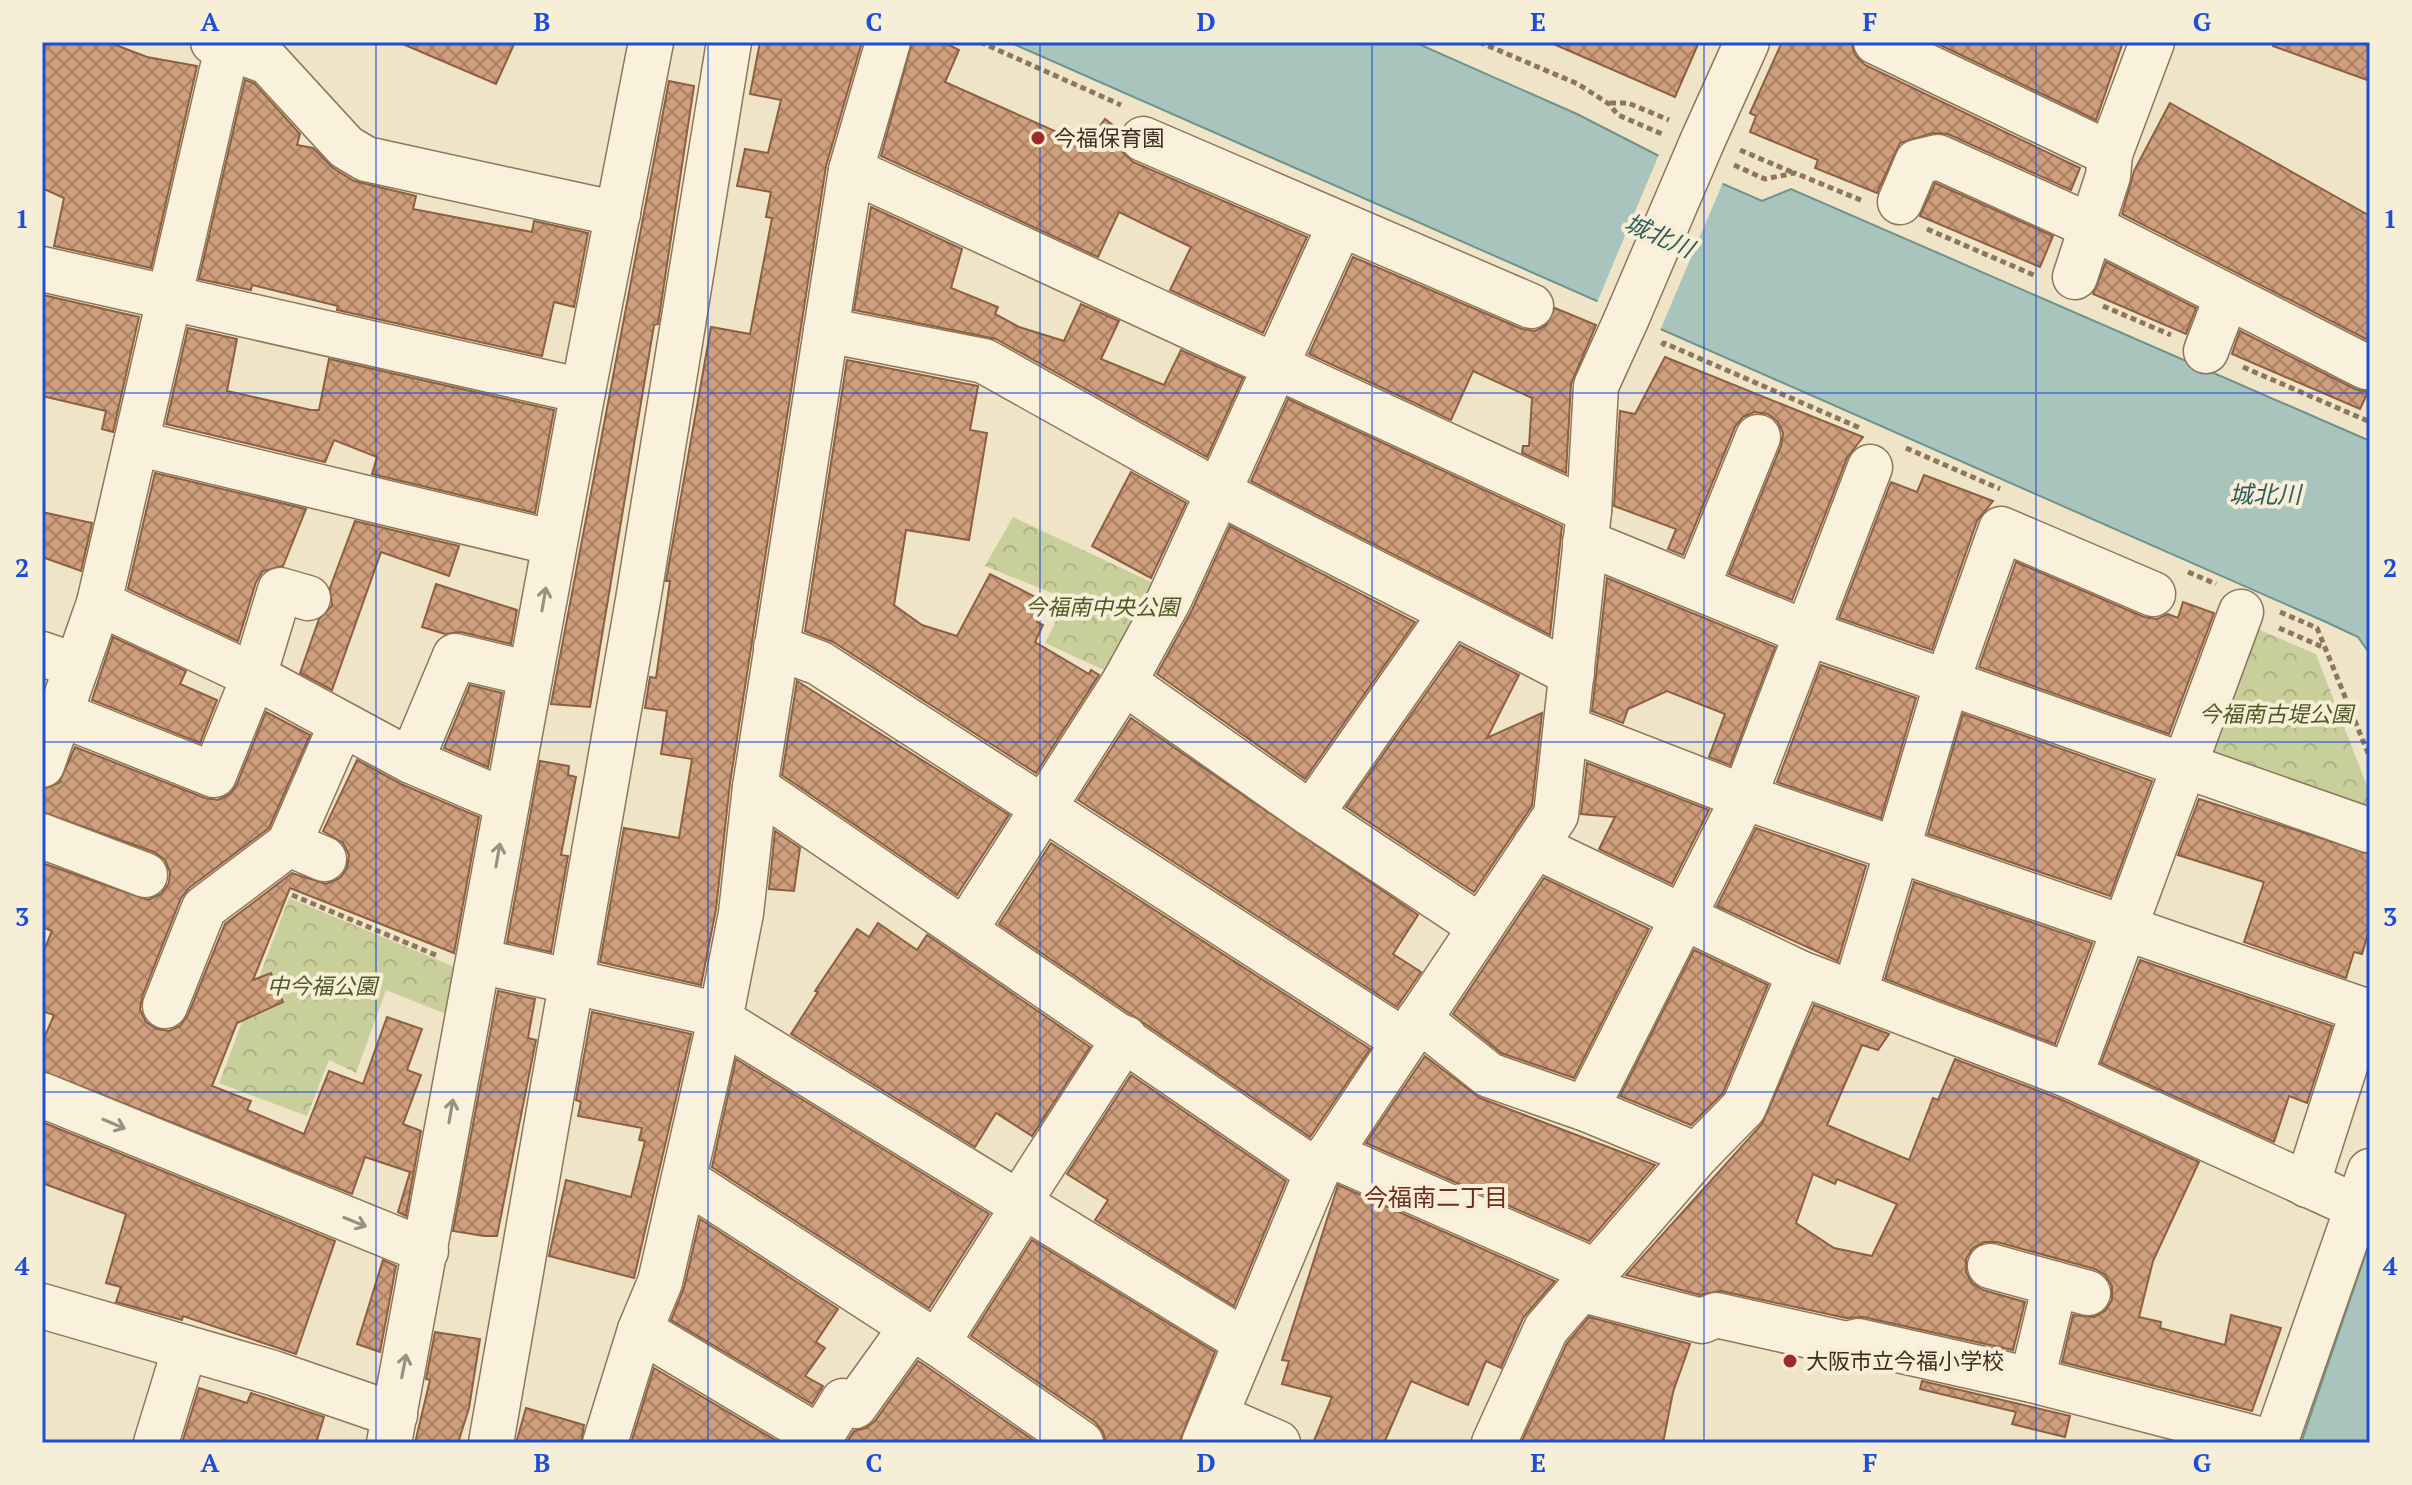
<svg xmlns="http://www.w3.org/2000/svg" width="2412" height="1485" font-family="'PT Serif','Noto Sans JP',serif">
<defs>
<pattern id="park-crowns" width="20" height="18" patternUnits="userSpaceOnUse" patternTransform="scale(2)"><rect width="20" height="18" fill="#c9cf9b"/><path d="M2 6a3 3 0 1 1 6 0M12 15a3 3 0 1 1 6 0" fill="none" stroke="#aeb285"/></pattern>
<pattern id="building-cross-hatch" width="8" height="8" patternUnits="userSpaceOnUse" patternTransform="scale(2)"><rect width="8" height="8" fill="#cf9f7d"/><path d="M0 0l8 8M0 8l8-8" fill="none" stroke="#a98266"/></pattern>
</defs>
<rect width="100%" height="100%" fill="#f0e4c8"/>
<g fill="url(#park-crowns)">
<polygon points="1013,517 1166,589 1119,677 1045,643 1058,617 1054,594 985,566"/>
<polygon points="2248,625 2316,654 2370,794 2370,809 2199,751"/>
<polygon points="289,898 467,972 456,1018 386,990 356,1073 329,1060 307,1116 219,1083"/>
</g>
<g fill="#a9c4bc" stroke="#6f938a" stroke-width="2">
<polygon points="1009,42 1414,42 1577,114 1659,156 1762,201 1791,189 2370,441 2370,654 2358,637 2326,622"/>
<polygon points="2370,1241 2370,1443 2301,1443"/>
</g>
<polygon fill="#f0e4c8" points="1660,152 1724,180 1659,333 1596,305"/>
<g fill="url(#building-cross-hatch)" stroke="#8d5f41" stroke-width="2" fill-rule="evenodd">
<polygon points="42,42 108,42 147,57 197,66 151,268 54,246 64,198 42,188"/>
<polygon points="398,42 515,42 496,84"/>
<polygon points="760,42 862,42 826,166 730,783 716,909 701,985 600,962 624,828 679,838 692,759 661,754 667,711 645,708 650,677 656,678 670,581 666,581 711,327 750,334 772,218 766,217 771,192 737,186 745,149 768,153 781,100 750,94"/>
<polygon points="912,42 943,42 959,50 945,82 1086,145 1105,119 1120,131 1118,143 1123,153 1133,162 1307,237 1263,333 1170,290 1191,247 1119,212 1098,257 881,156"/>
<polygon points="1549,42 1699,42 1675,97"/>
<polygon points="1782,42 1851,42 1855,55 1865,65 2080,168 2071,190 1948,134 1933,133 1900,143 1877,193 1815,168 1818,160 1750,132 1756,116 1750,113"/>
<polygon points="1934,42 2123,42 2096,120"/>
<polygon points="2274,42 2370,42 2370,81 2273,46"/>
<polygon points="245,80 254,83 300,134 297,145 313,148 333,168 354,181 416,196 413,209 532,232 534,221 588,233 574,307 554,302 542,356 337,310 338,306 252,285 251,290 199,279"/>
<polygon points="669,81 694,86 658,324 654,325 590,707 551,704"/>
<polygon points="2170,103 2370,216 2370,341 2122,214 2134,171"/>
<polygon points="1935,183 2053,236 2040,267 1920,216"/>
<polygon points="871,207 962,249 951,288 998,307 995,314 1019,327 1064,341 1081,304 1119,321 1101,359 1164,385 1181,350 1243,378 1207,457 996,339 854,310"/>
<polygon points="1353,257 1522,329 1535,331 1545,326 1555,308 1596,325 1571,384 1566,473 1522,453 1523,446 1529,446 1532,398 1473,371 1451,420 1309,354"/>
<polygon points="2106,262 2196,308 2186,334 2093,294"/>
<polygon points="43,295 139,317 113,432 102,429 106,411 42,396"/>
<polygon points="188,328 237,339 227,391 311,410 319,410 329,359 554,410 535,513 372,474 377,457 334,440 325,462 166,424"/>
<polygon points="2240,331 2355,389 2368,392 2360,409 2232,354"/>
<polygon points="1665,357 1863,437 1847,458 1792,600 1729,574 1781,446 1783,433 1778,422 1768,414 1754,412 1743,417 1735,427 1683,555 1668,549 1676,529 1614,506 1620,411 1635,414"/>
<polygon points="847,360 978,386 970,430 987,433 969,540 906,530 894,605 922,625 957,636 990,574 1047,603 1037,622 1043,625 1035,642 1089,674 1091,670 1099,675 1036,773 833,642 805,631"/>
<polygon points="1288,399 1562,526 1550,635 1251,481"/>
<polygon points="1131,472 1186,503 1151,578 1092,546"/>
<polygon points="155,473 306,509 283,566 263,571 256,582 238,641 128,589"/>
<polygon points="1924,475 1993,501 1977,521 1932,650 1839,618 1891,482 1917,492"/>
<polygon points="42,512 92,523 81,571 42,557"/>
<polygon points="355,521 459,546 449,576 381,552 332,690 300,673 319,619 332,606 330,588"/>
<polygon points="1230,526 1415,622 1305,779 1157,674 1192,610"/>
<polygon points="2016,562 2144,617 2157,619 2168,614 2178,618 2183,602 2214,613 2169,734 1979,667"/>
<polygon points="1607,578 1775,647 1730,765 1709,757 1725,714 1667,691 1628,709 1623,723 1592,711"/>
<polygon points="436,584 517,610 511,644 461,632 445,634 422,627"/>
<polygon points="113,637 186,671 180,684 217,700 200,743 92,700"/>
<polygon points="1460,645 1519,675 1487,738 1542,713 1532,806 1474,892 1346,807"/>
<polygon points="1821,665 1916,698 1881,818 1777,782"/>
<polygon points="797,681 1009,815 957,895 782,775"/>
<polygon points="470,685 502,693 488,767 444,748"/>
<polygon points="266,712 310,735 269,828 189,888 181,898 142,997 140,1010 146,1022 157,1029 169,1031 180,1026 188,1015 225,924 292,873 326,884 340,878 347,868 349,855 343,843 323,831 357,760 401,784 479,817 454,953 290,888 253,980 271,973 283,1002 237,1023 212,1086 251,1101 247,1110 304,1134 329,1071 363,1084 387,1017 422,1029 407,1070 421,1075 403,1124 421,1131 406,1216 398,1212 410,1172 365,1157 352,1194 42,1071 42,1043 54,1015 42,1011 42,955 52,931 42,927 42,863 148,900 161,894 169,883 170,872 165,860 154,852 42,812 43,789 59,783 75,747 205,798 218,800 230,794 237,784"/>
<polygon points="1963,714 2152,781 2110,896 1928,834"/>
<polygon points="1131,718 1418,915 1393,954 1421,972 1397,1007 1078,800"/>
<polygon points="540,761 569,766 568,775 576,777 561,855 568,856 551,952 507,942"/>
<polygon points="1587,763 1709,810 1672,884 1599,849 1615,817 1581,814"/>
<polygon points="2199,799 2370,854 2370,927 2362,954 2354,952 2346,978 2244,942 2264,882 2178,855"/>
<polygon points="1756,828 1866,866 1838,961 1717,906"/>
<polygon points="775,831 800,848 794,891 769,889"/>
<polygon points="1051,843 1370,1049 1310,1137 999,924"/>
<polygon points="1544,878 1649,929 1574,1078 1501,1053 1453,1014"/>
<polygon points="1914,882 2092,943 2055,1044 1885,979"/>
<polygon points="878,923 917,950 927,935 1090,1047 1032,1136 996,1113 975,1147 791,1034 818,992 815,991 857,929 869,937"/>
<polygon points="1694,950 1768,985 1723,1093 1691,1125 1620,1096"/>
<polygon points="2140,960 2332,1026 2307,1103 2289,1096 2274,1142 2101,1063"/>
<polygon points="498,991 535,999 528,1038 536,1040 497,1236 484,1236 453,1231"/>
<path d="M1814 1005 1889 1034 1878 1050 1862 1045 1827 1125 1909 1160 1933 1098 1938 1100 1955 1059 2060 1099 2199 1162 2153 1261 2139 1317 2161 1322 2160 1328 2225 1345 2231 1315 2281 1328 2252 1411 2062 1362 2073 1315 2094 1317 2105 1311 2112 1300V1286L2105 1275 2095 1269 1997 1242H1984L1973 1248 1966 1259V1272L1972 1283 1983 1290 2025 1302 2013 1350 1863 1317 1846 1318 1721 1291 1700 1295 1626 1275 1762 1124ZM1813 1174 1835 1184 1837 1179 1897 1204 1872 1256 1834 1248 1796 1223Z"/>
<polygon points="592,1012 691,1034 634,1278 549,1256 566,1180 631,1197 645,1141 639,1140 642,1128 578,1116 581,1102 576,1100"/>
<polygon points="1425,1056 1480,1098 1655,1165 1589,1241 1366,1143"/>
<polygon points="736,1059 989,1214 929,1308 712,1167"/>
<polygon points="1131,1075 1286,1181 1234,1306 1095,1220 1108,1200 1067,1174"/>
<polygon points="42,1122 335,1241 296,1354 183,1316 182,1320 116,1302 121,1287 106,1283 126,1214 42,1183"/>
<polygon points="1338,1185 1555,1281 1523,1318 1501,1368 1486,1361 1468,1405 1411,1381 1384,1443 1313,1443 1332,1397 1282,1384 1289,1361 1282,1360"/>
<polygon points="700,1219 838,1309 816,1342 825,1348 805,1376 823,1386 812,1404 671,1320 684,1288"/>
<polygon points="1032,1240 1215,1352 1179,1443 1106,1443 1103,1432 1095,1422 971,1336"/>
<polygon points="383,1260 396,1266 380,1352 357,1344"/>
<polygon points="1589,1317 1690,1344 1673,1392 1663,1443 1521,1443 1567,1343"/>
<polygon points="435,1332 480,1339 469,1408 458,1443 415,1443 430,1380 426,1379"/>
<polygon points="918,1361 923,1364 1033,1440 846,1443 854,1431 866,1428 875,1421"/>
<polygon points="654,1368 780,1443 631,1443"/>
<polygon points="1922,1381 2070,1416 2065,1437 2012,1424 2016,1412 1920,1389"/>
<polygon points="199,1388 247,1403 251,1393 324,1417 316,1443 182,1443"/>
<polygon points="526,1408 584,1425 581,1443 516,1443"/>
</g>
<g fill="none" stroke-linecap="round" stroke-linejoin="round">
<defs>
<g id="minor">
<polyline points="213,42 268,62 346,147 366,159 618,214"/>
<polyline points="1876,42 2110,154"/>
<polyline points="1143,139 1531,306"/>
<polyline points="1702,142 1747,42"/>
<polyline points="851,170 1589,511"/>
<polyline points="1900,202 1917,162 1938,157 2090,226 2366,367"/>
<polyline points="42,269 583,391"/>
<polyline points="2075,277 2108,176 2110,154 2152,42"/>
<polyline points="826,330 984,361 1218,492 1572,674"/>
<polyline points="2206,351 2227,296"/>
<polyline points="136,443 554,543"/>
<polyline points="1585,542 1807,633 2368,830"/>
<polyline points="1697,587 1758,437"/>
<polyline points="99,603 254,676 411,761 507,802"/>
<polyline points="776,647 819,663 1404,1041"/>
<polyline points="42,654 77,666"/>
<polyline points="1124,682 1311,814 1481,927"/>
<polyline points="60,714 214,775 254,676 280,590 308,598"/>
<polyline points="1566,728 1744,797 2363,1010 2307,1185"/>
<polyline points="411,761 455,656 530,674"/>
<polyline points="42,765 99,603 227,48"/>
<polyline points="755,787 1317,1172"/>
<polyline points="1311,814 1451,614"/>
<polyline points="42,836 145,875"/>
<polyline points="289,844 324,859"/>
<polyline points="1535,846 1800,973 2070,1076 2357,1207"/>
<polyline points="965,930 1124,682 1169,600 1340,225"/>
<polyline points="479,961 721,1015"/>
<polyline points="1855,992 1947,682 2001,529 2153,594"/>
<polyline points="165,1006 204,908 289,844 341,725"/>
<polyline points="1419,1019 1489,1075 1586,1109 1697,1155"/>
<polyline points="720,1020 1246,1342"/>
<polyline points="2070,1076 2241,612"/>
<polyline points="42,1095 426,1251"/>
<polyline points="1586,1109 1744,797 1870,467"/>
<polyline points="1329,1154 1595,1271"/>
<polyline points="684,1179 937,1343 1081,1443"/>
<polyline points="1019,1202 1125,1038"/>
<polyline points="1990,1266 2088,1293"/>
<polyline points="1579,1289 1702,1321 1716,1315 1846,1344 1858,1341 2032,1380 2274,1443"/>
<polyline points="42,1306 273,1373 395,1415"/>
<polyline points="640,1330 820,1438"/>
<polyline points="937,1343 1024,1206"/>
<polyline points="2032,1380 2055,1284"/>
<polyline points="1216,1416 1278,1443"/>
<polyline points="156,1443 185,1348"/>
<polyline points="389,1443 583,391 651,42"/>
<polyline points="491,1443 638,600 729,42"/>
<polyline points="605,1443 640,1330 660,1282 721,1015 741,913 755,787 851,170 888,42"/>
<polyline points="817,1443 843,1401 855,1406 911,1328"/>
<polyline points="1204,1443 1317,1172 1556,815 1589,511 1596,386 1626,320"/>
<polyline points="1494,1443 1546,1329 1697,1155 1744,1107 1800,973"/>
<polyline points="2275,1443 2370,1171"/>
</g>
</defs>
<use href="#minor" stroke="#8d765c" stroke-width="47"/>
<g stroke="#8d765c" stroke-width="5" stroke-dasharray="6 4" stroke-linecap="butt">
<polyline points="980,42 1121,105"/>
<polyline points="1479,42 1578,84 1609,104 1618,115 1662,134"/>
<polyline points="1610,103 1628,103 1669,120"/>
<polyline points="1740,150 1794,173"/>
<polyline points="1734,165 1765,179 1795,173 1863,201"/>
<polyline points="1927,229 2036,276"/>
<polyline points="2103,306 2171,335"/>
<polyline points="1662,346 1664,343 1860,428"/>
<polyline points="2243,367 2370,422"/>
<polyline points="1906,448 2000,489"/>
<polyline points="2188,572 2216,584"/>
<polyline points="2280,612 2317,628 2370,758"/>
<polyline points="2279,628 2325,648"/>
<polyline points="292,895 438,956"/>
</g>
<use href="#minor" stroke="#faf1dc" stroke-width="44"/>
<defs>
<polyline id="minor-bridge" points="1626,320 1702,142"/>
</defs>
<use href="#minor-bridge" stroke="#8d765c" stroke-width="47" stroke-linecap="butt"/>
<use href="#minor-bridge" stroke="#faf1dc" stroke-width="44"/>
</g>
<defs><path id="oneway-shaft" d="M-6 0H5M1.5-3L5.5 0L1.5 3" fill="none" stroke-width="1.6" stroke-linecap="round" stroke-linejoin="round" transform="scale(2)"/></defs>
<g stroke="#9c907e">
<use href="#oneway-shaft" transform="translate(544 599) rotate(-80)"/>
<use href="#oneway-shaft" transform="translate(498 855) rotate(-80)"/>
<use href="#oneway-shaft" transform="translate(451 1111) rotate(-80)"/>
<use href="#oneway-shaft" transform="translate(114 1124) rotate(23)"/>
<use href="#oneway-shaft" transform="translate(355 1222) rotate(22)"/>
<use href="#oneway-shaft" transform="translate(404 1366) rotate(-79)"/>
</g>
<path fill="none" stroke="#1d4ed8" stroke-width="2" stroke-opacity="0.55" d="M376 42V1443M708 42V1443M1040 42V1443M1372 42V1443M1704 42V1443M2036 42V1443M42 393H2370M42 742H2370M42 1092H2370"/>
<g fill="#9e2a2b" stroke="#f7eed8" stroke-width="3">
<circle cx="1038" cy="138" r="8"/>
<circle cx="1790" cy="1361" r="8"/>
</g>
<g text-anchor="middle" stroke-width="8" stroke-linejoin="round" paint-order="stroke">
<g font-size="22" fill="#3d2e20" stroke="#f7eed8" text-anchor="start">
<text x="1054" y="146">今福保育園</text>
<text x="1806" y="1369">大阪市立今福小学校</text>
</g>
<g font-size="22" font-style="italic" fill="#4d5a26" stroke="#f7eed8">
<text x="1102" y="615">今福南中央公園</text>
<text x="2276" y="722">今福南古堤公園</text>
<text x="322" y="994">中今福公園</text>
</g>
<g font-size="24" font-style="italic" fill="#2f5d5a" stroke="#f7eed8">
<text transform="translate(1659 236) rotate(24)" y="8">城北川</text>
<text x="2265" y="503">城北川</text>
</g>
<g font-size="24" fill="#6b2e1e" stroke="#f7eed8">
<text x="1436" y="1206">今福南二丁目</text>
</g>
</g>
<rect width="2412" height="1485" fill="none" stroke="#f7eed8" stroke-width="88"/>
<rect x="44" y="44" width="2324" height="1397" fill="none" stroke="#1d4ed8" stroke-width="3"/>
<g font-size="26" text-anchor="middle" font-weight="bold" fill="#1d4ed8">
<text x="210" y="31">A</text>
<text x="542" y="31">B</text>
<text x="874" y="31">C</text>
<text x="1206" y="31">D</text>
<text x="1538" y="31">E</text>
<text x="1870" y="31">F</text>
<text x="2202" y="31">G</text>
<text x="22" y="228">1</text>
<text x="2390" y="228">1</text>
<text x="22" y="577">2</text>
<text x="2390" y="577">2</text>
<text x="22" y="926">3</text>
<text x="2390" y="926">3</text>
<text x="22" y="1275">4</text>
<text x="2390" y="1275">4</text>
<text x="210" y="1472">A</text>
<text x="542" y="1472">B</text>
<text x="874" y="1472">C</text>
<text x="1206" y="1472">D</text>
<text x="1538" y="1472">E</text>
<text x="1870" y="1472">F</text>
<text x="2202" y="1472">G</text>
</g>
</svg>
